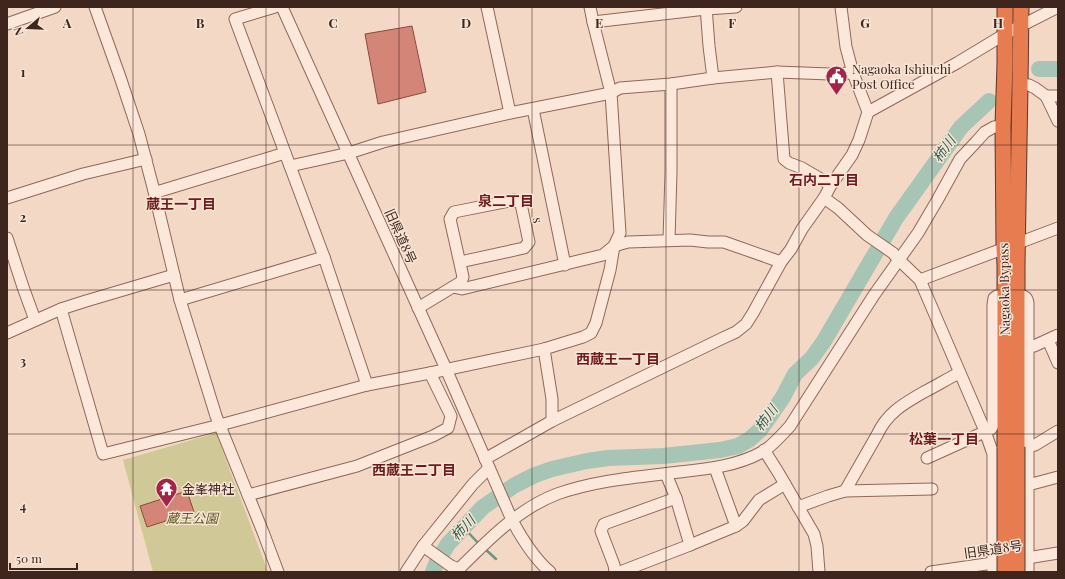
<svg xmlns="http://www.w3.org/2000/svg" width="1065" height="579" font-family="'Playfair Display','Noto Sans JP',serif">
<rect width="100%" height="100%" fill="#f2d8c5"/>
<polygon fill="#d1c898" points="216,433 268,572 153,572 123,460"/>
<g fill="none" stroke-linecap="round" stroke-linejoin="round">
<g stroke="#6d9580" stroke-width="2.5">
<polyline points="464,528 480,545"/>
<polyline points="484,548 496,559"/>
</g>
<g stroke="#a7c5b4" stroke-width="16">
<polyline points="1039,69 1058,69"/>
<polyline points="433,572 437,562 448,544 483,507 515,485 535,475 552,469 587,461 608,458 663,456 720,450 738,446 750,439 760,430 770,416 783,397 795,374 812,358 824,341 896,218 961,127 989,101"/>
</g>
</g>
<g fill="#d38578" stroke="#90473d">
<polygon points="412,26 426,92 378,104 365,34"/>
<polygon points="187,491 194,512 147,527 140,506"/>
</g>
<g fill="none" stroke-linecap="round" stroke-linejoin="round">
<defs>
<g id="minor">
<polyline points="95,7 120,77 139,134 154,191 180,300 216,416 263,532 278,572"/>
<polyline points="275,7 235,19 324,257 367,385"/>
<path d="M282 7 446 369 512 520C522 539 534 558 550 572"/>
<polyline points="487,7 510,113"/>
<polyline points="706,7 709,46 713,78"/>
<polyline points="593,22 706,9 736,7"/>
<polyline points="7,24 55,7"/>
<polyline points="777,72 784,159 789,163 802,168 831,185"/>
<polyline points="1020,84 1029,85 1035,88 1046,96 1058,96"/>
<polyline points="1046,96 1058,121"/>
<polyline points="533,109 565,265"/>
<polyline points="868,112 957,63 1005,34 1058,7"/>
<polyline points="290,166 349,153 383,142 510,113 611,93 620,88 671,84 713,78 777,72 830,74 853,73"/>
<polyline points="154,191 160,191 285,153"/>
<polyline points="7,198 83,174 146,159"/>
<polyline points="824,198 838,208 867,235 893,253 898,259 920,280 985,431 993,454 993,572"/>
<polyline points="7,238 23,287 35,320"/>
<polyline points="669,240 671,172 671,84"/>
<polyline points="920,280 1058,228"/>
<polyline points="453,287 462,289 603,255 614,246 628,242 690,240 708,242 724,242 781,262"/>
<path d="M1017 294C1024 296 1027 296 1028 303V572"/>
<polyline points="180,300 324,257"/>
<polyline points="418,308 461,282 463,277 450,219 454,212 514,200 521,204 529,242 524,248 460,262"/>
<polyline points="61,309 103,454 220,425 367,385 430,373 544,349 583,337 591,333 596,323 610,270 614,246 620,233 611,93 593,22 590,7"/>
<polyline points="7,333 61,309 86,301 174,275"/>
<polyline points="1048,340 1058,363"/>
<polyline points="1028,345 1034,346 1058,335"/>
<polyline points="544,349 552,399 552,421"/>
<polyline points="1028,447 1035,445 1058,431"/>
<polyline points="764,450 778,472 814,534 817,546 819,572"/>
<polyline points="927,458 991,429 993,425 993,305 994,298 997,296 1005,295"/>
<polyline points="485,459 552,421 723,338 736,332 746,324 753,313 781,262 791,249 802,229 824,198 831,185 852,155 859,140 868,112 853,73 846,47 841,7"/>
<polyline points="715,468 736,526"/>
<polyline points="1028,485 1058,477"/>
<polyline points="845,491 932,489"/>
<polyline points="248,495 357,466 433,436 448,428 451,416 430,373"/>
<path d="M798 507 828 496 845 491 877 435C887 413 903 404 924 392 936 386 947 379 959 373"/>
<polyline points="690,545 736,526 743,521 759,500 785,484"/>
<polyline points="423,546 451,566 459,569"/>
<polyline points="1021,559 1058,553"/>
<polyline points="406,572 423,546 473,484 489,468"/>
<path d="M458 572 459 569C488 540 518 509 557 494 596 480 639 477 679 472 708 469 738 466 764 451 774 444 782 435 790 426L874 295 918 233 938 199 960 159 976 142 985 132 994 127 1003 126"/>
<polyline points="615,572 614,565 601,531 604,524 676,498"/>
<polyline points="620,572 690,545 676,498 666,474"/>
<polyline points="931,572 1000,562"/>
</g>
<g id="highway">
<polyline points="1017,447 1017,265 1020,84 1021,7"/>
<polyline points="1005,448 1005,265 1004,248 1003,126 1005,63 1005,7"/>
</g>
</defs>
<use href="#minor" stroke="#8f6759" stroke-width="13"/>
<use href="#highway" stroke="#5d372d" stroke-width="17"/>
<use href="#minor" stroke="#fbe8da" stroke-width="11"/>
<use href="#highway" stroke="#e77c50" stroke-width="15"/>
<defs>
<g id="highway-bridge">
<polyline points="1017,447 1017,572"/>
<polyline points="1005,448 1005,572"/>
</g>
</defs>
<use href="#highway-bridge" stroke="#5d372d" stroke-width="17" stroke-linecap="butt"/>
<use href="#highway-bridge" stroke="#e77c50" stroke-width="15"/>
</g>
<path fill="none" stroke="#3e251e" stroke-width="1" stroke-opacity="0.55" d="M133 7V572M266 7V572M399 7V572M532 7V572M666 7V572M799 7V572M932 7V572M7 145H1058M7 290H1058M7 434H1058"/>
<defs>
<symbol id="civic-pin" viewBox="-11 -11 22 30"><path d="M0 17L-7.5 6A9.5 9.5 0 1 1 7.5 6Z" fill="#a32447" stroke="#f8e5d6"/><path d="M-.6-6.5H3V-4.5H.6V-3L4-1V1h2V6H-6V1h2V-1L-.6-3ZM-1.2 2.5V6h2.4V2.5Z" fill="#fff"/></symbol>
<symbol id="temple-pin" viewBox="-11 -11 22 30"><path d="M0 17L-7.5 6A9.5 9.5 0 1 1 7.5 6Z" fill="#a32447" stroke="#f8e5d6"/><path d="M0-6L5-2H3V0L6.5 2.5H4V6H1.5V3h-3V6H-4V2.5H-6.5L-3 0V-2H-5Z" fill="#fff"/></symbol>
</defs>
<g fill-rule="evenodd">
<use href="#civic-pin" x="824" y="64" width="25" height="34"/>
<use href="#temple-pin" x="154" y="476" width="25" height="34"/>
</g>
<g text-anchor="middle" stroke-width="3" stroke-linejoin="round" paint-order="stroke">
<g font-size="13" fill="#3e251e" stroke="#f8e5d6" text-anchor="start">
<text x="852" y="74">Nagaoka Ishiuchi<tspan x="852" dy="15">Post Office</tspan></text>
<text x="182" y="494">金峯神社</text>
</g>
<g font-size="13" fill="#3e251e" stroke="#f8e5d6">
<text transform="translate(538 220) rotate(78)" y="5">s</text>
<text transform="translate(401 236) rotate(66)" y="5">旧県道8号</text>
<text transform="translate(1004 289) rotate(-91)" y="5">Nagaoka Bypass</text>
<text transform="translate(993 549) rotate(-8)" y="5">旧県道8号</text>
</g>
<g font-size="13" font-style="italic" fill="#5c5b23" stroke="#f8e5d6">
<text x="192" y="523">蔵王公園</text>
</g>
<g font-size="14" font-style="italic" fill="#2c5f4e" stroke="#f8e5d6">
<text transform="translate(944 149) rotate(-54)" y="5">柿川</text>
<text transform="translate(766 418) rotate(-53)" y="5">柿川</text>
<text transform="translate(463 528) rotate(-46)" y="5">柿川</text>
</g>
<g font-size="14" font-weight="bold" fill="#6e1a1f" stroke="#f8e5d6">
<text x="824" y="185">石内二丁目</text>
<text x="506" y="206">泉二丁目</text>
<text x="181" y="209">蔵王一丁目</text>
<text x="618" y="364">西蔵王一丁目</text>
<text x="944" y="444">松葉一丁目</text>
<text x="414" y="475">西蔵王二丁目</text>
</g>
</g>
<g font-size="13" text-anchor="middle" font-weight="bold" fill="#3e251e" stroke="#f8e5d6" stroke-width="3" stroke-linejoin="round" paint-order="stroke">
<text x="67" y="28">A</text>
<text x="200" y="28">B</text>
<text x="333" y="28">C</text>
<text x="466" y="28">D</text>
<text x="599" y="28">E</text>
<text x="732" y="28">F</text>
<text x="865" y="28">G</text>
<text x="998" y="28">H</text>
<text x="23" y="77">1</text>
<text x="23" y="222">2</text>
<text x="23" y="366">3</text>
<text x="23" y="511">4</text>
</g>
<rect width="1065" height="579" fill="none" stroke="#3e251e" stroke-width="16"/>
<g transform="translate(28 28) rotate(251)" stroke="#f8e5d6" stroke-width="3" paint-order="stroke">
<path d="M0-3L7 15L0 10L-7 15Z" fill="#3e251e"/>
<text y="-6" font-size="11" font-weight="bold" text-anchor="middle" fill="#3e251e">N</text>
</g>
<path d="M10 563v6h67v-6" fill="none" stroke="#3e251e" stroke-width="2"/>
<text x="16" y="563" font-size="12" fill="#3e251e" stroke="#f8e5d6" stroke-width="3" paint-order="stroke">50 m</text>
</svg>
